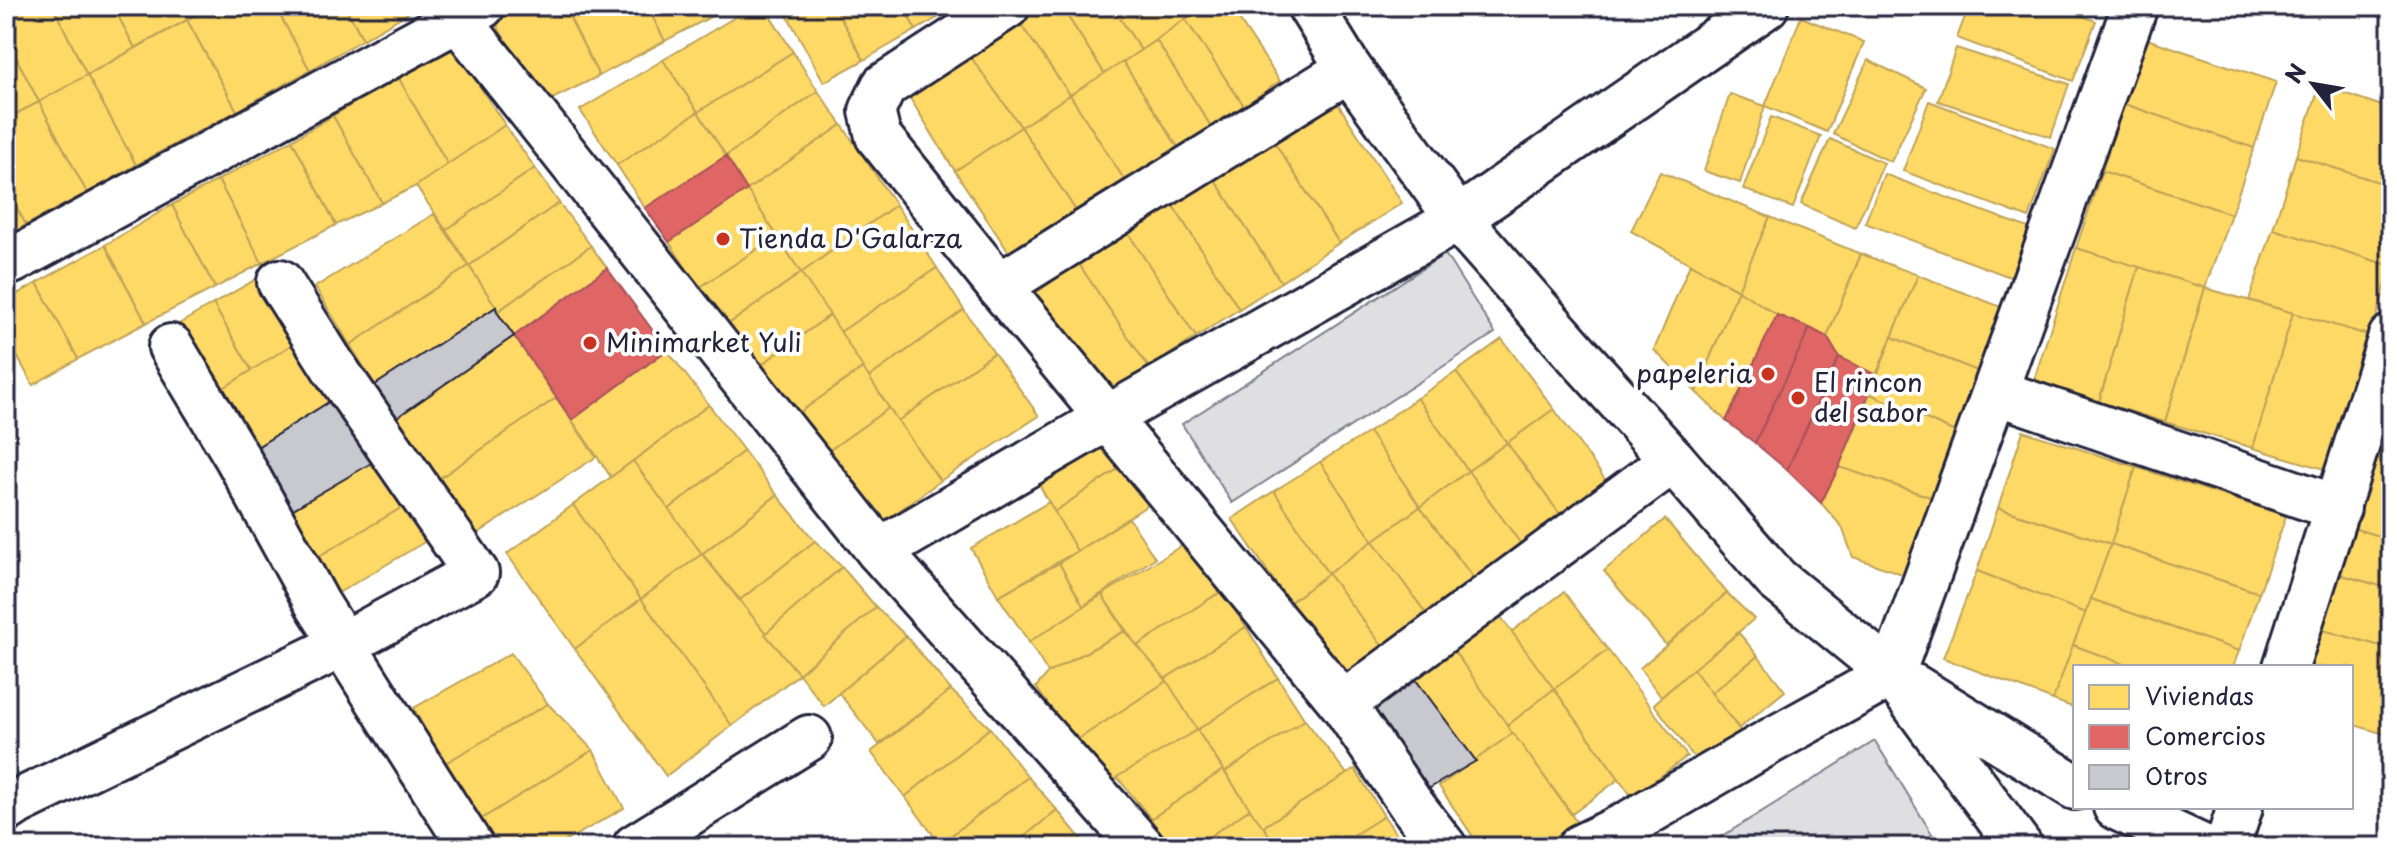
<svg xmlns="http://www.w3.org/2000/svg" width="2397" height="853" font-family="'Playpen Sans',sans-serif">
<rect width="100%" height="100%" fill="#fff"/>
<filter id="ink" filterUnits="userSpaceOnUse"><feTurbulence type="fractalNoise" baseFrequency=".0125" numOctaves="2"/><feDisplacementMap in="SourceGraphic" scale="16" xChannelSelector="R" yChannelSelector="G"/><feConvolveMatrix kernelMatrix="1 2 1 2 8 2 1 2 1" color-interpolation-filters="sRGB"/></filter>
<g filter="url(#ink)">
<g fill="#dfdfe2" stroke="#80808e" stroke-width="2">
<polygon points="1445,254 1495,333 1232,503 1182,424"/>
<polygon points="1875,741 1940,847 1705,847"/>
</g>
<g fill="#ffd966" stroke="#bda259" stroke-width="2">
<polygon points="20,6 53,6 87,75 39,102 6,38 6,13"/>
<polygon points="53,6 113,6 135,48 87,75"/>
<polygon points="113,6 180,6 187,20 135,48"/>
<polygon points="180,6 211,6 187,20"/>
<polygon points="211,6 275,6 310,70 237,111 187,20"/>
<polygon points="275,6 345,6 363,39 310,70"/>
<polygon points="345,6 420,6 363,39"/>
<polygon points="525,6 564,6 599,76 538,106 495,21"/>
<polygon points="564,6 647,6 665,41 599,76"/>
<polygon points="647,6 707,6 712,16 665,41"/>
<polygon points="707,6 731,6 712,16"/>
<polygon points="754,6 764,6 793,52 698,112 663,60"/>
<polygon points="782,6 834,6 864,60 824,82"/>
<polygon points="834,6 903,6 916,30 864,60"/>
<polygon points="903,6 958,6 916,30"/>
<polygon points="1036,6 1061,6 1105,74 1070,95 1017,19"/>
<polygon points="1061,6 1112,6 1141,50 1105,74"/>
<polygon points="1112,6 1206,6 1141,50"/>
<polygon points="1206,6 1230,6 1280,81 1244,106 1185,19"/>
<polygon points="1969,6 2055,6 2096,21 2073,81 1957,38"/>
<polygon points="1801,17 1864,42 1827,132 1765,106"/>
<polygon points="1017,19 1070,95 1021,127 967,52"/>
<polygon points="1185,19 1244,106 1212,128 1156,40"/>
<polygon points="187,20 237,111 136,165 87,75"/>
<polygon points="6,38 39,102 6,119"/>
<polygon points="2147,39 2276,82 2254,148 2124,104"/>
<polygon points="1156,40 1212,128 1179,149 1123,62"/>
<polygon points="453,46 505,125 448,165 398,77"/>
<polygon points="1956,48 2069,84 2051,137 1938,101"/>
<polygon points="793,52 818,91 726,156 698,112"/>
<polygon points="967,52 1021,127 955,171 905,90"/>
<polygon points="663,60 698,112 617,165 580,110"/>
<polygon points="1868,60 1926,88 1891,162 1833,134"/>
<polygon points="1123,62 1179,149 1127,184 1070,95"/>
<polygon points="87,75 136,165 87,193 39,102"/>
<polygon points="398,77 448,165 416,186 382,203 333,116"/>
<polygon points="2320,85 2391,109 2391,186 2296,156"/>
<polygon points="818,91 842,125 747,190 726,156"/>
<polygon points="1730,94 1765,106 1740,183 1704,171"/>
<polygon points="1070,95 1127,184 1080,217 1021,127"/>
<polygon points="1333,96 1402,203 1339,243 1271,137"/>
<polygon points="1929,101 2055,149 2029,218 1903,171"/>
<polygon points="39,102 87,193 26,225 6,188 6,119"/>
<polygon points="2124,104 2254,148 2231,214 2102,171"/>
<polygon points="698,112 726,156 645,208 617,165"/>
<polygon points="333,116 382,203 336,225 292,140"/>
<polygon points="1771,117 1821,136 1793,208 1743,189"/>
<polygon points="505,125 535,168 446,230 416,186"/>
<polygon points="842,125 896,205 801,273 747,190"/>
<polygon points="1021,127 1080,217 1014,260 955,171"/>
<polygon points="1271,137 1339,243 1281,282 1211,174"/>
<polygon points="1830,139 1884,163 1855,228 1801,204"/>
<polygon points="292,140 336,225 262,263 218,180"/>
<polygon points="2296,156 2391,186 2391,266 2273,229"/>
<polygon points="535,168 559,203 469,266 446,230"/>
<polygon points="2102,171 2231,214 2205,288 2076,248"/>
<polygon points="1660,172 1770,217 1738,290 1631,231"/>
<polygon points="1211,174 1281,282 1239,309 1170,201"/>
<polygon points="1884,174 2031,229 2013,278 1865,223"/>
<polygon points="218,180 262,263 215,288 172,205"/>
<polygon points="6,188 26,225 6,236"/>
<polygon points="747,190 777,236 699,288 669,242"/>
<polygon points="1170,201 1239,309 1196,337 1126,230"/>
<polygon points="559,203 591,246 497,312 496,307 469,266"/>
<polygon points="172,205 215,288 146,323 105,245"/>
<polygon points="896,205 937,268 840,332 801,273"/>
<polygon points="434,214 469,266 350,345 315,287"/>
<polygon points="1770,217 1861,254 1827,337 1777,315 1738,290"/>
<polygon points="2273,229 2391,266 2371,336 2249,300"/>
<polygon points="1126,230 1196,337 1149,368 1078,263"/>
<polygon points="777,236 801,273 726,326 699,288"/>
<polygon points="105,245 146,323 78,359 37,283"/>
<polygon points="591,246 607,268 514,336 497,312"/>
<polygon points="2076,248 2139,267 2099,402 2033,383"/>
<polygon points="1861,254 1918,275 1876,375 1839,357 1827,337"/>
<polygon points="1078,263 1149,368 1099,403 1029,298"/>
<polygon points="1690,264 1738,290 1696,392 1654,350"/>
<polygon points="469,266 496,307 375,385 350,345"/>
<polygon points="2139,267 2205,288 2165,422 2099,402"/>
<polygon points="937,268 964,310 868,378 840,332"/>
<polygon points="801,273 830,315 757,368 726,326"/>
<polygon points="265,274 304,337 252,371 213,304"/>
<polygon points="1918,275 2004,308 1980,372 1892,337"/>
<polygon points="37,283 78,359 33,385 6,336 6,300"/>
<polygon points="2205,288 2293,313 2253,448 2165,422"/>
<polygon points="1738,290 1777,315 1726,421 1696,392"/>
<polygon points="213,304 252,371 203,401 165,332"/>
<polygon points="964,310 994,353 898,421 868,378"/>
<polygon points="2293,313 2371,336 2331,471 2253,448"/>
<polygon points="830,315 863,368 793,417 757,368"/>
<polygon points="514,336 556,398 433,483 396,418"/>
<polygon points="304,337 340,395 238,459 203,401"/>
<polygon points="1892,337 1980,372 1957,433 1870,394"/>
<polygon points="1502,339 1554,409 1507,443 1456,372"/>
<polygon points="667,350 709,405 611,477 572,420"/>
<polygon points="994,353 1039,416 940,481 898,421"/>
<polygon points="863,368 889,408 820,457 793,417"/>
<polygon points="1456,372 1507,443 1468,471 1417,398"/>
<polygon points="2391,384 2391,450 2368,443"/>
<polygon points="1870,394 1957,433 1933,498 1839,467"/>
<polygon points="556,398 596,457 469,539 433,483"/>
<polygon points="1417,398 1468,471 1420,507 1369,432"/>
<polygon points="709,405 744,451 668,510 633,461"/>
<polygon points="889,408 940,481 873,530 820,457"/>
<polygon points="1554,409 1607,482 1562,517 1507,443"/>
<polygon points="1108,429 1130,461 1054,512 1033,473"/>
<polygon points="2023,431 2136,467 2111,544 1998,508"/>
<polygon points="1369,432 1420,507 1373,541 1320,462"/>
<polygon points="1507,443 1562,517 1523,547 1468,471"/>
<polygon points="2368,443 2391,450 2391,540 2340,524"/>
<polygon points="744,451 777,495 702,554 668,510"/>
<polygon points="380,458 408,504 297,569 271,522"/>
<polygon points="633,461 702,554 641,599 573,505"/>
<polygon points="1130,461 1154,501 1077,551 1054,512"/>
<polygon points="1320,462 1373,541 1328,574 1274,491"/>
<polygon points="1839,467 1933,498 1905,575 1853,557 1842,527 1821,503"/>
<polygon points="2136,467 2286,516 2259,593 2111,544"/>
<polygon points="1468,471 1523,547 1477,583 1420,507"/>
<polygon points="1274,491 1328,574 1289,603 1232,519"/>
<polygon points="777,495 815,541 740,600 702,554"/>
<polygon points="1049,502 1077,551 998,596 971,548"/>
<polygon points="408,504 428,540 318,605 297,569"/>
<polygon points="573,505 641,599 575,649 507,554"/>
<polygon points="1420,507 1477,583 1430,619 1373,541"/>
<polygon points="1998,508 2111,544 2086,613 1977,571"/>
<polygon points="1129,518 1155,558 1083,606 1059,563"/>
<polygon points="1665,519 1727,593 1666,645 1604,571"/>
<polygon points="2340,524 2391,540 2391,589 2324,570"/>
<polygon points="815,541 842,567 765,634 740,600"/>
<polygon points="1189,541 1222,591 1137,646 1102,595"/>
<polygon points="1373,541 1430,619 1386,651 1328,574"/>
<polygon points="2111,544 2259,593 2239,651 2091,599"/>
<polygon points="702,554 799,674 732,726 641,599"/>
<polygon points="1059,563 1083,606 1102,595 1029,642 998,596"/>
<polygon points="842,567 876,607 799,674 765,634"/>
<polygon points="2324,570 2391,589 2391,649 2305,625"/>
<polygon points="1977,571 2086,613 2053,700 1943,658"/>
<polygon points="1328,574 1386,651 1346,682 1289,603"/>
<polygon points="1222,591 1246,627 1165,679 1167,681 1137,646"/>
<polygon points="1564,592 1608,650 1554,689 1511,632"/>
<polygon points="1727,593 1754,619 1661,697 1640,668"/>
<polygon points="1102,595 1125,631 1048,673 1029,642"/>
<polygon points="641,599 732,726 666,776 575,649"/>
<polygon points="2091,599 2239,651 2233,667 2132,667 2073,645"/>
<polygon points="1492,605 1554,689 1507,726 1446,640"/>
<polygon points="876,607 906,636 824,706 799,674"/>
<polygon points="2305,625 2391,649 2391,736 2351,724 2351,667 2291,667"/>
<polygon points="1246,627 1278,678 1197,730 1165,679"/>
<polygon points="1125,631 1167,681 1074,742 1036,687 1048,673"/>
<polygon points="1739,633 1758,656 1711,693 1693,669"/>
<polygon points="906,636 951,690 879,744 839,693"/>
<polygon points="1446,640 1513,733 1476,761 1407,668"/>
<polygon points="2073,645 2132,667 2075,667 2075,708 2053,700"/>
<polygon points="1608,650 1687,756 1633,798 1554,689"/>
<polygon points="511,653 548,704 442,765 414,708"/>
<polygon points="1758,656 1785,691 1739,728 1711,693"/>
<polygon points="1693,669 1741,732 1696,760 1654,704"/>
<polygon points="1278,678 1305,720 1225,772 1197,730"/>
<polygon points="1167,681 1197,730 1105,786 1074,742"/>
<polygon points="1554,689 1619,779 1572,814 1507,726"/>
<polygon points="951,690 990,728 905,797 871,752"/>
<polygon points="548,704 593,750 475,823 442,765"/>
<polygon points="1305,720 1347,774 1266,825 1263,829 1225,772"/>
<polygon points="990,728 1028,777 940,844 905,797"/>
<polygon points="1197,730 1223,770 1151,819 1117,777"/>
<polygon points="1513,733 1578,824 1544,847 1480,847 1439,786"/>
<polygon points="593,750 624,808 555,847 490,847 475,823"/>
<polygon points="1355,769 1384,816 1335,847 1278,847 1263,829 1266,825"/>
<polygon points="1223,770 1250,809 1194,847 1171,847 1151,819"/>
<polygon points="1028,777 1057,810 1012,847 943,847 940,844"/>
<polygon points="1250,809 1278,847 1194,847"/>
<polygon points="1057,810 1088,847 1012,847"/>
<polygon points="1384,816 1405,847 1335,847"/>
</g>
<g fill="#e06666" stroke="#a75259" stroke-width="2">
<polygon points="726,156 747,190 669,242 645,208"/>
<polygon points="607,268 667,350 572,420 514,336"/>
<polygon points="1777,315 1810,328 1755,443 1726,421"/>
<polygon points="1810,328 1827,337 1839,357 1787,470 1755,443"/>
<polygon points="1839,357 1876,375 1839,467 1821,503 1787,470"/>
</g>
<g fill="#c8c8cf" stroke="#22223b" stroke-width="2">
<polygon points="496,307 497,312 514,336 396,418 375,385"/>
<polygon points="340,395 380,458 271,522 238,459"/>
<polygon points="1407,668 1476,761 1418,795 1356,706"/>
</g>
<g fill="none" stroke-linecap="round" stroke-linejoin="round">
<defs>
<g id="minor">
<polyline points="451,6 458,19 879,551 1142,847"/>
<polyline points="1007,6 884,86 872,111 878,136 999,286 1343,704 1410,803 1444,847"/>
<polyline points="1310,6 1349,69 1458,219 1583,361 1673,460 1776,579 1892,674 2020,847"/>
<polyline points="12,261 482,6"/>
<polyline points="999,286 1349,69"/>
<polyline points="171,347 238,459 318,605 471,847"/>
<polyline points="1996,392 2338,508"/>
<polyline points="879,551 1107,418 1458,219 1766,6"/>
<polyline points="2286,667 2391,337"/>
<polyline points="1914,687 2075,787"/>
<polyline points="1343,704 1673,460"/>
<polyline points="2116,807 2202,847"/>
<polyline points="6,810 18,802 342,645 476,573 333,366 280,282"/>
<polyline points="635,847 809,738"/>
<polyline points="1580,847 1626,825 1769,742 1892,674 2135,6"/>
<polyline points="2227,847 2240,807"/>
</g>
</defs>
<use href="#minor" stroke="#22223b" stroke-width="50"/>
<use href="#minor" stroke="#fff" stroke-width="44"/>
</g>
</g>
<g fill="#c8321e" stroke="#fff" stroke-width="3">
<circle cx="723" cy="239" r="8"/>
<circle cx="590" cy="343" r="8"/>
<circle cx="1768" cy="374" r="8"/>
<circle cx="1798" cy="398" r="8"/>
</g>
<g text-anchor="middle" stroke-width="8" stroke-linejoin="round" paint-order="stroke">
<g font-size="26" fill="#22223b" stroke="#fff" text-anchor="start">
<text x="739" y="248">Tienda D'Galarza</text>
<text x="606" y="352">Minimarket Yuli</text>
<text x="1752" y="383" text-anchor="end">papeleria</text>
<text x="1814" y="392">El rincon<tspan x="1814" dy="30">del sabor</tspan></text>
</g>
</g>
<rect width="2397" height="853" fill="none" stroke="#fff" stroke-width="32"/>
<rect x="16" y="16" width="2365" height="821" fill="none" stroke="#22223b" stroke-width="3" filter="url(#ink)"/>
<rect x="2073" y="665" width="280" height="144" fill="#ffffff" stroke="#a7a7b1" stroke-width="2"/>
<rect x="2089" y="685" width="40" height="24" fill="#ffd966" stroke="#a7a7b1" stroke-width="2"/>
<text x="2145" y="705" font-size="24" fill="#22223b">Viviendas</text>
<rect x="2089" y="725" width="40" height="24" fill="#e06666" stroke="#a7a7b1" stroke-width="2"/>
<text x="2145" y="745" font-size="24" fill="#22223b">Comercios</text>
<rect x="2089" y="765" width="40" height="24" fill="#c8c8cf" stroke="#a7a7b1" stroke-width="2"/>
<text x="2145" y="785" font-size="24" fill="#22223b">Otros</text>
<g transform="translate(2313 84) rotate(301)" stroke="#ffffff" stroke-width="6" paint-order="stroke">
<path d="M0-6L14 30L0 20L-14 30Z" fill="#22223b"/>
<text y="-12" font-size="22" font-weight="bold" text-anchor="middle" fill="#22223b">N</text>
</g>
</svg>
